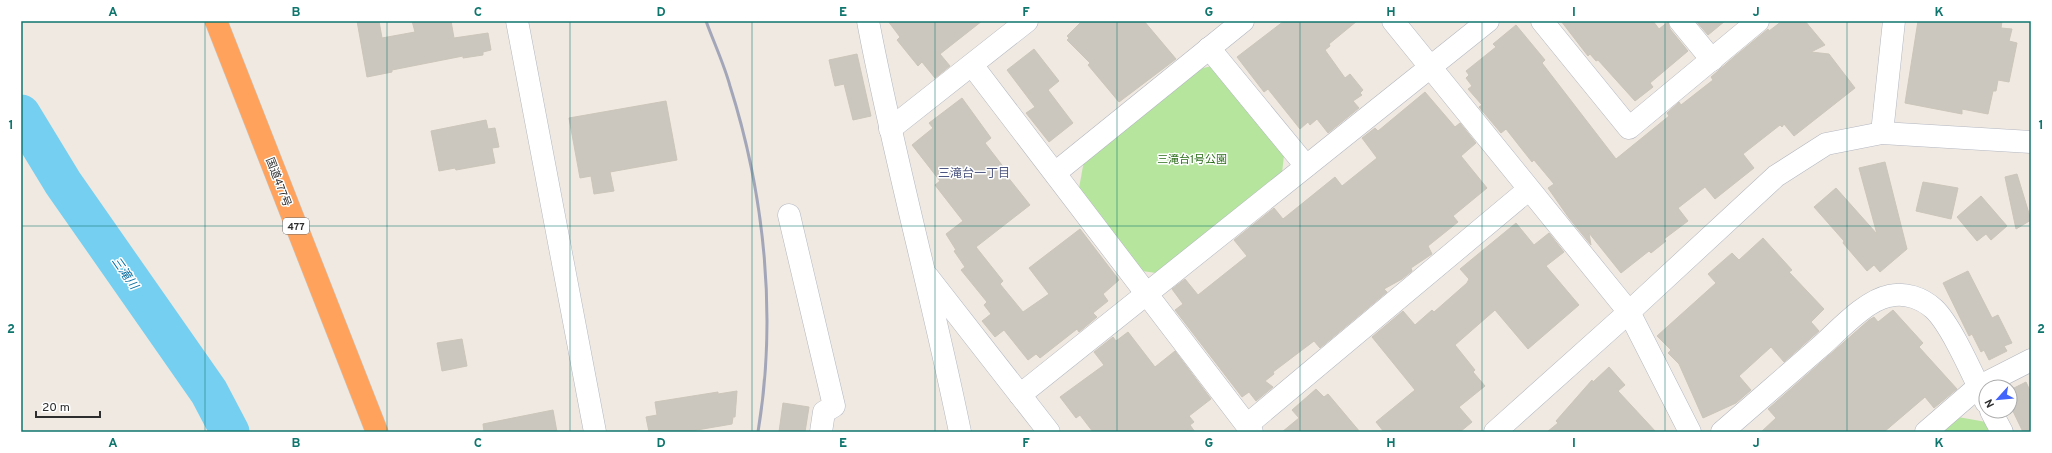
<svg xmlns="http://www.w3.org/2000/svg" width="2052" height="453" font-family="Overpass,'Noto Sans JP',sans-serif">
<rect width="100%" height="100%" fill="#efe9e1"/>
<g fill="#b6e59e">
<polygon points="1212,66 1284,155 1282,173 1156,273 1142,271 1079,188 1084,161 1195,70"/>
<polygon points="1958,417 1986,422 1991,432 1941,432"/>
</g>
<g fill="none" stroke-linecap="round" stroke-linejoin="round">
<polyline stroke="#75cff0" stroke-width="39" points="21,114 63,183 209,392 230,432"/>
</g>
<g fill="#cbc7bf" stroke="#cbc5ba">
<polygon points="357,21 379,21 382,38 415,32 412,21 451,21 454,38 488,33 491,50 483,52 483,55 463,58 463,56 392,70 392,72 367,77"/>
<polygon points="888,21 982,21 940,54 950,66 935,78 922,62 918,66 897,40 900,37"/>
<polygon points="1082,21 1144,21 1176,59 1119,102 1088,65 1090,63 1067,40 1069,38 1067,36"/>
<polygon points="1284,21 1357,21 1329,44 1330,46 1325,50 1345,78 1350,74 1363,90 1360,93 1362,95 1353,101 1359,108 1328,133 1317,119 1310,125 1308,122 1300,129 1268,89 1264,92 1237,57"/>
<polygon points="1561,21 1653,21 1659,29 1668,22 1670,29 1688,51 1650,83 1653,87 1635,101 1598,60 1596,61 1590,54 1588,56"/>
<polygon points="1696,21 1725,21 1708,35"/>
<polygon points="1782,21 1805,21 1825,45 1811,52 1829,54 1855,88 1794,136 1784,124 1782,127 1780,125 1743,154 1754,168 1715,199 1705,187 1678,208 1688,221 1664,239 1666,241 1651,253 1649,251 1621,273 1589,233 1591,245 1569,218 1548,188 1554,184 1534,160 1532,162 1506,129 1501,133 1479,107 1482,105 1468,89 1472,86 1466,78 1469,75 1466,71 1496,47 1493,44 1516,25 1545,60 1542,63 1616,159 1669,116 1667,113 1679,102 1681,105 1713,80 1711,77 1734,57 1768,29 1769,31"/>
<polygon points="1918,21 2002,21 2001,28 2012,29 2009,41 2017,43 2009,82 1998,80 1996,91 1993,91 1988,114 1962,109 1962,114 1905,103"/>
<polygon points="1034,49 1059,81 1048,90 1073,123 1049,142 1026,113 1035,107 1007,70"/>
<polygon points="857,54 871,116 853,120 844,84 835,86 829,60"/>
<polygon points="1425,92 1455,127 1460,123 1476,143 1461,156 1487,188 1453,216 1458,222 1428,246 1432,254 1411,268 1412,271 1402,279 1384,289 1387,292 1320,348 1314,341 1273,372 1274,374 1265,381 1273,387 1256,401 1249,392 1242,397 1175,310 1183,304 1172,289 1185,279 1198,295 1247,256 1234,240 1274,208 1283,219 1335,177 1342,186 1377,158 1362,138 1375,128 1378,131"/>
<polygon points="962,98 991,138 985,143 1005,169 1003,171 1030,205 976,247 1003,281 1000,284 1023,312 1049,294 1029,268 1080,229 1119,280 1103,294 1108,301 1093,313 1097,317 1079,332 1077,329 1040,358 1036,354 1028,360 1004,330 995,337 982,321 991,314 984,305 987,302 961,270 965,267 954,251 956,250 946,234 963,221 935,185 940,181 912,145 933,128 929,123"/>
<polygon points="666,101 677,160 610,172 614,191 594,194 591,176 580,178 569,118"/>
<polygon points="486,120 488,129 495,128 499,147 492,148 495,163 456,170 455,168 439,171 431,131"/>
<polygon points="1885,162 1907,249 1880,272 1874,265 1867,271 1843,243 1844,241 1814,207 1836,188 1877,234 1859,168"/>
<polygon points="2017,174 2031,220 2016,229 2005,177"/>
<polygon points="1923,182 1958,188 1951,219 1916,211"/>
<polygon points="1981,196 2007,226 1991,240 1986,234 1977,241 1957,217"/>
<polygon points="1516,223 1534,245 1549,233 1564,252 1546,266 1579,305 1528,349 1495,310 1455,345 1475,370 1473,372 1485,386 1459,407 1472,422 1460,432 1384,432 1376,422 1415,390 1372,337 1403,311 1415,325 1432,310 1434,312 1467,283 1469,279 1460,269"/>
<polygon points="1763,238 1792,270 1789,272 1824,309 1811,322 1819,331 1784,362 1771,347 1739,376 1751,390 1736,403 1703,418 1679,364 1668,353 1671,350 1657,336 1716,283 1708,274 1732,253 1739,260"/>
<polygon points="1968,271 1992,318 1998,315 2012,343 2004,346 2007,351 1989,360 1984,350 1981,352 1972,334 1969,336 1943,283"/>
<polygon points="1893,310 1923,343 1919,347 1957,389 1934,408 1925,397 1884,432 1761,432 1776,418 1768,409 1869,320 1874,317 1878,322"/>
<polygon points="1128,332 1155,367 1175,351 1211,399 1189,416 1194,422 1190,425 1195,432 1093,432 1080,415 1076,418 1060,397 1104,365 1094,352 1113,337 1116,341"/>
<polygon points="462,339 467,366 442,371 437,343"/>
<polygon points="1609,367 1625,385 1618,391 1656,432 1547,432 1558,423 1556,421 1592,380 1593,382"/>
<polygon points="2026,382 2031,393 2031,432 2023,432 2010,405 2010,390"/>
<polygon points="1316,389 1324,397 1328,394 1360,432 1282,432 1299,418 1292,410"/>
<polygon points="737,391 735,417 733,417 732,424 685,432 649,432 646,417 657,415 655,402 718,392 718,394"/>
<polygon points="783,403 809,407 805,432 779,432"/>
<polygon points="553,410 557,432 484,432 483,424"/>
</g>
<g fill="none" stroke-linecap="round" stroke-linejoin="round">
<defs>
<g id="minor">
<polyline points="517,21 595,432"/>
<path d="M868 21C894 159 932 294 960 432"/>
<polyline points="1393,21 1629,312 1690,432"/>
<polyline points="1542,21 1629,128 1758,21"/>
<polyline points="1680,21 1712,60"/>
<polyline points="1209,48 1306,166"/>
<polyline points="972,65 1252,432"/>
<polyline points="890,129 1027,21"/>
<polyline points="1882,133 1894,21"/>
<polyline points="1055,173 1243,21"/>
<polyline points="789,215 834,406 824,412 821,432"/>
<polyline points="928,277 1049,432"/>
<polyline points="1020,395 1488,21"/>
<polyline points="1991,411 2002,432"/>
<polyline points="1247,425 1528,190"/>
<polyline points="1495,432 1629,312 1776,176 1826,144 1882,133 2031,142"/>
<path d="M1722 432C1755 403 1788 375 1821 346 1838 331 1866 300 1889 296 1905 292 1922 298 1934 309 1952 326 1974 378 1986 402"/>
<polyline points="1926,432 1978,387 2031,360"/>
</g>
<polyline id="highway" points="216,21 377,432"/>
</defs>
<use href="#minor" stroke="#b4b7c1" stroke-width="23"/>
<use href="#highway" stroke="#c9c9c9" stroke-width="23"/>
<use href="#minor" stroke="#fff" stroke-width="22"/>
<use href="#highway" stroke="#ffa35c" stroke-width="22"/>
<path stroke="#a3a6b8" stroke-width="3" d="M706 21C714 43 724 64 730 86 765 196 777 318 758 432"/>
</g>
<path fill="none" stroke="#0f766e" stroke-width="1" stroke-opacity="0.55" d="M205 21V432M387 21V432M570 21V432M752 21V432M935 21V432M1117 21V432M1300 21V432M1482 21V432M1665 21V432M1847 21V432M21 226H2031"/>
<g text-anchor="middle" stroke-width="3" stroke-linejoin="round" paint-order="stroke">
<rect fill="#fff" stroke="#6d6d6d" stroke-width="1" x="283" y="218" width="26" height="16" rx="3"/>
<g font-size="10" font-weight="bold" fill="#2e2e2e">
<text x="296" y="230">477</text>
</g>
<g font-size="11" fill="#2c6e1b" stroke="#fff">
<text x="1192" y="163">三滝台1号公園</text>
</g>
<g font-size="11" fill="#2e2e2e" stroke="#fff">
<text transform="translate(279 182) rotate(69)" y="4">国道477号</text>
</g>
<g font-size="12" fill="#4d5680" stroke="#fff">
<text x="974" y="177">三滝台一丁目</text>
</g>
<g font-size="12" font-style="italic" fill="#0d6fa3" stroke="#fff">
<text transform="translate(125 273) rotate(55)" y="4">三滝川</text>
</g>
</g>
<rect width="2052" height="453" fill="none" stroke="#ffffff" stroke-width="44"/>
<g transform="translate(1998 399) rotate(243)"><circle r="19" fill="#ffffff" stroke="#ababab"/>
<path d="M0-3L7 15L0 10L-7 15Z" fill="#4264fb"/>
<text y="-6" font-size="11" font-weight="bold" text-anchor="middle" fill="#2e2e2e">N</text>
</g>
<path d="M36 411v6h64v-6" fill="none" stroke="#2e2e2e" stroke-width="2"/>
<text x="42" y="411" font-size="12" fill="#2e2e2e" stroke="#ffffff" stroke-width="3" paint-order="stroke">20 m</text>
<rect x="22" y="22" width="2008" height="409" fill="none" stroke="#0f766e" stroke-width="1.5"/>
<g font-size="13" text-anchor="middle" font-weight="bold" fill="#0f766e">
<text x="113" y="16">A</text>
<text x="296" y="16">B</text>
<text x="478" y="16">C</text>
<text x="661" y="16">D</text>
<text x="843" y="16">E</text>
<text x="1026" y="16">F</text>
<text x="1209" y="16">G</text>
<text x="1391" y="16">H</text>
<text x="1574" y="16">I</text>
<text x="1756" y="16">J</text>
<text x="1939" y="16">K</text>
<text x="11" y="129">1</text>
<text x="2041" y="129">1</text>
<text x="11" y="333">2</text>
<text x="2041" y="333">2</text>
<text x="113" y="447">A</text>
<text x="296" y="447">B</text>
<text x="478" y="447">C</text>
<text x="661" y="447">D</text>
<text x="843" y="447">E</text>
<text x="1026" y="447">F</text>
<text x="1209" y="447">G</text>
<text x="1391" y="447">H</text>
<text x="1574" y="447">I</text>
<text x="1756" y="447">J</text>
<text x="1939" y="447">K</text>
</g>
</svg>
